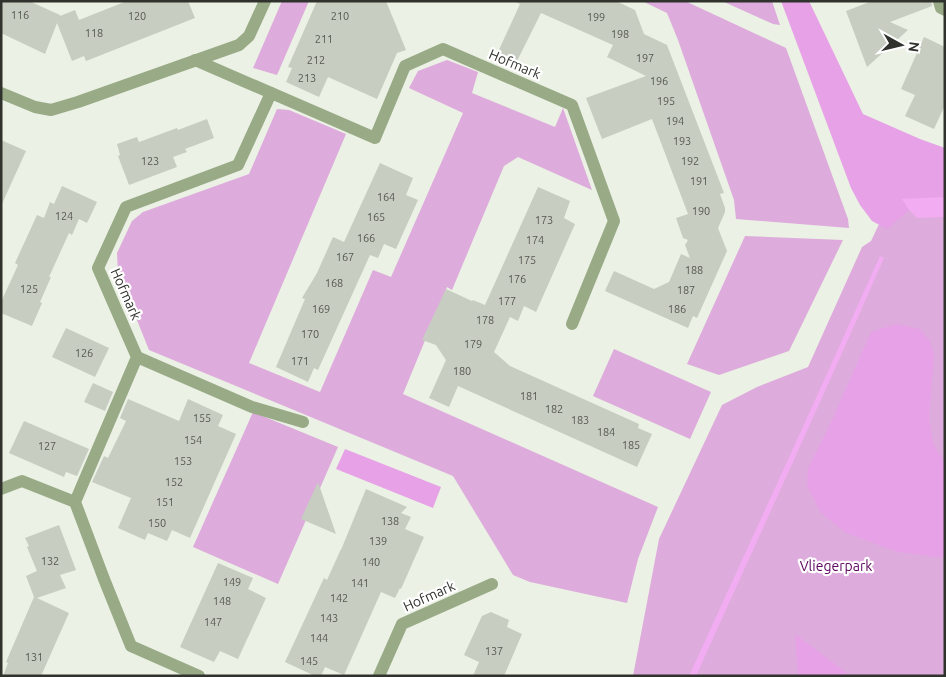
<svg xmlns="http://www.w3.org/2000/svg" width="946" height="677" font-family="Ubuntu,sans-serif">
<rect width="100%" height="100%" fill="#ebf1e4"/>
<g fill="#ddabdc">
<polygon points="282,1 309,1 277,75 253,68"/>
<polygon points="642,1 685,1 786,48 848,219 849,228 736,219 734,200 678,40 667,13"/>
<polygon points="722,1 772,1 780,25 773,24"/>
<polygon points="447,60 478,72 472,93 555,127 563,108 592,190 518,157 504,166 452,290 447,287 403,394 658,507 638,559 627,603 530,582 513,575 453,476 149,350 118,273 117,253 132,221 143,212 249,174 277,109 289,110 346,134 249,363 320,392 373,270 391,277 463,113 409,88 418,71"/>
<polygon points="901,178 945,178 945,676 633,676 659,539 722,405 757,387 808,367 862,247 871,241"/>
<polygon points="745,236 843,240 789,351 719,375 687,364"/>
<polygon points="614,349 711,392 690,439 593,396"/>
<polygon points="253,412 338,447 278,584 193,547"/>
</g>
<g fill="#e7a2e7">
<polygon points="781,1 809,1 863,114 920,139 945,148 945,197 902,199 909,210 887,229 872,221 860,205 851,188"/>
<polygon points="896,324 920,329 930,341 934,356 929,417 933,443 945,463 945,556 936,557 898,552 846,533 821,513 807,486 808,468 827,431 871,332"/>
<polygon points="345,449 441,487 433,508 336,469"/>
<polygon points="795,634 847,673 846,676 798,676"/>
</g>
<g fill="#f2acf1">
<polygon points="945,197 945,217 917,218 909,210 902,199"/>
<path d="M880 256 884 258C823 398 759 536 696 676H689L806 420Z"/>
</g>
<g fill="#c7cdc1">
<polygon points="1,1 29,1 60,15 60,16 75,10 79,20 127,1 188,1 195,18 86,61 84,56 72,61 57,23 45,54 1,33"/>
<polygon points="317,1 386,1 406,50 397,53 377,99 328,77 319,97 286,82 292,68 288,67"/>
<polygon points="514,1 616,1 635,10 644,34 667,45 724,193 720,194 725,208 725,212 718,228 727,251 697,318 693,316 688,328 605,291 614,271 654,289 669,282 681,254 690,258 685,245 688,240 683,238 676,218 688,214 652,119 602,139 586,98 646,76 607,57 613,45 541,13 517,61 498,52 520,4"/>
<polygon points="872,1 931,1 932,6 890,22 908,30 867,67 846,11"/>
<polygon points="924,37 945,47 945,105 934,129 905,116 915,95 901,89"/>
<polygon points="207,119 214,138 185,149 187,152 173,157 177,167 129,185 118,156 120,155 117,144 137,137 139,142 177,128 178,130"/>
<polygon points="1,140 26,151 1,206"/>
<polygon points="380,163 413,178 406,195 418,200 396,249 384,244 378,258 370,255 318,370 314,368 308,382 276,367 305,299 302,298 317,273 333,237 344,242"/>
<polygon points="62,186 97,202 87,223 79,219 72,235 69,233 49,277 51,277 40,302 42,303 32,326 1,313 1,302 18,265 15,263 37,215 44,218 50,202 54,204"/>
<polygon points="538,187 570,201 564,218 575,224 536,312 524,306 518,321 510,317 494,352 510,366 639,424 638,428 652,434 637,467 458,386 449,407 429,398 446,360 436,345 422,340 446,289 472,301 473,300 485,305"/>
<polygon points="66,328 109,348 95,377 52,357"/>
<polygon points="93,383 113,392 105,411 84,402"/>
<polygon points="128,399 179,421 188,399 223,415 218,426 236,434 190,538 172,530 167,541 148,533 145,540 118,528 131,498 92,482 104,456 108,458 126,421 120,418"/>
<polygon points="24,421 89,449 77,476 66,472 64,477 9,453"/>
<polygon points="318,482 336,534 301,519"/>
<polygon points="366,489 407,507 401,513 411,517 405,529 424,537 401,589 400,588 395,598 381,592 344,675 325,667 321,676 315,676 285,662 324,578 327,580 341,549 341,550"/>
<polygon points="59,525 76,570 60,575 66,588 37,598 69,613 41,676 3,676 8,663 6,662 34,597 26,576 37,571 27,547 29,546 25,538"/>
<polygon points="218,563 253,578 248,589 266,598 238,659 220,651 214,662 180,647"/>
<polygon points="491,612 509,620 507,627 522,634 504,676 473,676 479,662 464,655 482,616"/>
</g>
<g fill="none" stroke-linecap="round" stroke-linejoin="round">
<g stroke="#99aa86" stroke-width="12">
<polyline points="939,1 941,8 945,10"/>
<polyline points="195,60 375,138 405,66 443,49 572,105 614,221 572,324"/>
<polyline points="1,93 35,107 51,110 78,102 239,45 249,36 265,1"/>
<polyline points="137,357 252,407 303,422"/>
<polyline points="1,489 22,481 75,502"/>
<polyline points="199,676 131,646 104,579 75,502 137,357 98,268 126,207 238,165 271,93"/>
<polyline points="379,676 402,624 492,584"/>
</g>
</g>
<g text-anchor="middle" stroke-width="4.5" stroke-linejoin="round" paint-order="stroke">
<g font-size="11" fill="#565952">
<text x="20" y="19">116</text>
<text x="137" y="20">120</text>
<text x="340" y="20">210</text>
<text x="596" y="21">199</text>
<text x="94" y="37">118</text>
<text x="620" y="38">198</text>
<text x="324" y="43">211</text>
<text x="645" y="62">197</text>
<text x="316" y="64">212</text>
<text x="307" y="82">213</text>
<text x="659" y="85">196</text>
<text x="666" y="105">195</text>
<text x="675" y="125">194</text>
<text x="682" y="145">193</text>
<text x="150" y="165">123</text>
<text x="690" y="165">192</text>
<text x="699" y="185">191</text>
<text x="386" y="201">164</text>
<text x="701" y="215">190</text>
<text x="64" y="220">124</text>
<text x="376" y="221">165</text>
<text x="544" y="224">173</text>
<text x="366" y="242">166</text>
<text x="535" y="244">174</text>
<text x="345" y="261">167</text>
<text x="527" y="264">175</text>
<text x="694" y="274">188</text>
<text x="517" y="283">176</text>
<text x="334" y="287">168</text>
<text x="29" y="293">125</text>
<text x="686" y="294">187</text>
<text x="507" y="305">177</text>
<text x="321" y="313">169</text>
<text x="677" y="313">186</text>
<text x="485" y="324">178</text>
<text x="310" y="338">170</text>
<text x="473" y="348">179</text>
<text x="84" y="357">126</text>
<text x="300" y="365">171</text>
<text x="462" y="375">180</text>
<text x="529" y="400">181</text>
<text x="554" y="413">182</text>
<text x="202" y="422">155</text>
<text x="580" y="424">183</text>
<text x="606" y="436">184</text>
<text x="193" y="444">154</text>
<text x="631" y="449">185</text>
<text x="47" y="450">127</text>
<text x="183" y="465">153</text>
<text x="174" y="486">152</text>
<text x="165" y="506">151</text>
<text x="390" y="525">138</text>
<text x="157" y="527">150</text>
<text x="378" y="545">139</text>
<text x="50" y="565">132</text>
<text x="371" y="566">140</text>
<text x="232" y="586">149</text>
<text x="360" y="587">141</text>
<text x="339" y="602">142</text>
<text x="222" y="605">148</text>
<text x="329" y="622">143</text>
<text x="213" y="626">147</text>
<text x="319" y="642">144</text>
<text x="494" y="655">137</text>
<text x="34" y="661">131</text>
<text x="309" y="665">145</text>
</g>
<g font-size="14" fill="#30322d" stroke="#fff">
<text transform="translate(515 64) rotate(23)" y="5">Hofmark</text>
<text transform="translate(126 294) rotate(66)" y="5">Hofmark</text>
<text transform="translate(429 596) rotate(-24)" y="5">Hofmark</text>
</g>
<g font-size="14" fill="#5b035d" stroke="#fff">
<text x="836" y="571">Vliegerpark</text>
</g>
</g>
<rect width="946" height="677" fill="none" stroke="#30322d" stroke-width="5"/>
<g transform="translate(901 45) rotate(98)" stroke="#ffffff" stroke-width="4" paint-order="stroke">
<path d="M0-4L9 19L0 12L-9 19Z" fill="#30322d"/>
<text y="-8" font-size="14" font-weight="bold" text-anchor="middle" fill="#30322d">N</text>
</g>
</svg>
